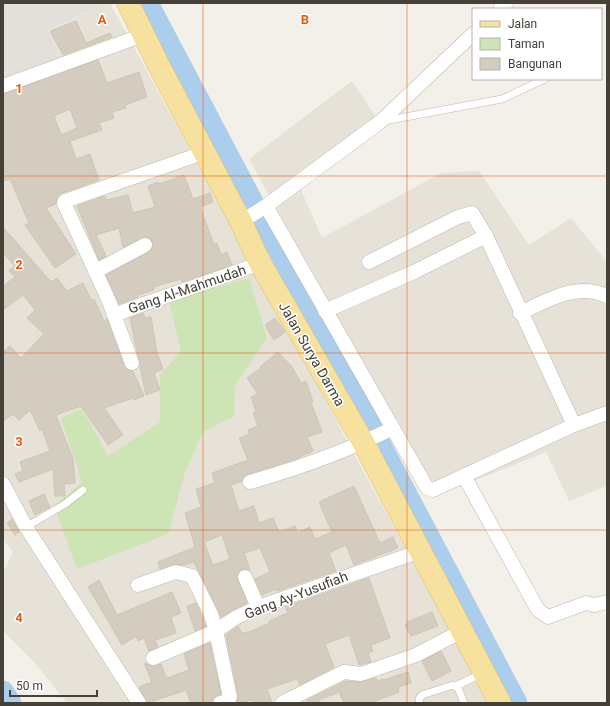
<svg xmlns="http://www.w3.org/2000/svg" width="610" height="706" font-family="Roboto,sans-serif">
<rect width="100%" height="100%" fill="#f3f0e9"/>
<g fill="#e7e2d7">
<polygon points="106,3 110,3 489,703 67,703 35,663 3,631 3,572 13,552 3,540 3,79 59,56 48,32"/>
<polygon points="352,81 377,118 298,183 322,238 441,173 479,171 529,245 571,218 607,262 607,486 569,501 546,452 436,496 249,159"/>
</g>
<polygon fill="#e3dfda" points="3,3 106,3 48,31 59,57 3,79"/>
<polygon fill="#cde4b5" points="249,278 267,338 235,385 234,416 203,432 185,472 168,534 77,569 54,506 82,482 61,418 82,409 108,456 160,422 160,375 181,351 169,301"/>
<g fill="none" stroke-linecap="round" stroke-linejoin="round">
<g stroke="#aaceeb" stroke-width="21">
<polyline points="148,3 517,703"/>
<polyline points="3,691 11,703"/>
</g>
</g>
<g fill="#d4ccbf" stroke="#cec5b3" fill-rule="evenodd">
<polygon points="76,21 86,43 110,33 112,37 63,55 50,31"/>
<path d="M98 60 107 83 139 72 147 97 125 105 126 108 112 112 114 118 99 123 102 130 70 141 76 159 90 154 99 180 62 193 57 197 56 204 46 208 76 254 55 268 25 225 29 223 10 179 3 181V94ZM70 109 77 128 61 135 54 116Z"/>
<polygon points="184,175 193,199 210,193 213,202 200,207 214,245 217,243 221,255 227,252 232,265 182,282 181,279 153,287 154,290 138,295 138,297 119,304 106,275 149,252 152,249 153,241 145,237 123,247 119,228 96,235 106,256 99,260 77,206 105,196 106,200 128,195 133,213 155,207 148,186 158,182 159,184"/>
<polygon points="3,227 51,282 57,278 67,291 83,283 91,300 94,299 104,321 107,319 124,366 127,370 133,371 144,396 134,400 133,398 104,408 123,435 108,445 81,406 56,415 73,459 75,483 64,484 65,496 55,496 53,469 19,482 15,474 23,471 20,462 50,451 42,429 40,431 30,410 19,420 13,414 3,421 3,352 10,346 21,358 44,334 27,318 35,310 23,295 3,310 3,286 15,277 9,271 15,266 3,253"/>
<polygon points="143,313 145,318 151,317 157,353 163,369 154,373 160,390 146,395 130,318"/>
<polygon points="275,318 285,332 274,340 265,325"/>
<path d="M278 352 292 367 301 383 306 381 313 402H311L322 432 307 437 313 451 296 459 248 474 244 476 242 481 231 485 239 511 254 506 259 523 273 518 279 532 295 526 297 533 310 527 315 539 332 532 319 502 354 486 380 543 393 537 398 548 354 565 346 545 329 553 336 571 277 591 276 589 262 595 255 579 270 572 260 548 244 553 250 570 241 569 237 576 247 603 221 617 194 562 184 565 173 564 160 569 158 562 195 547 185 513 201 507 196 489 215 483 212 473 248 460 239 438 250 434 248 430 258 426 253 413 256 412 251 397 258 394 247 378 261 368 260 367ZM222 535 230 559 213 565 204 542Z"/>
<polygon points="44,494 50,507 35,515 29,501"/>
<polygon points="12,519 19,532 15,535 7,523"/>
<polygon points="369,578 390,638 371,645 373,651 368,653 371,662 359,665 349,635 325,644 334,667 300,685 297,679 267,689 272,703 254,703 252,700 236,703 238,695 226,635 238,626 242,633 249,632 270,623 269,621 288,613 285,607"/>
<polygon points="99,580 117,615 172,592 181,613 171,617 176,633 155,640 158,647 149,651 144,638 138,641 136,636 122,645 88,587"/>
<polygon points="196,603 206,626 195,631 187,606"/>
<polygon points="432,612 438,626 411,636 405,625 408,624 407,622"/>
<polygon points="210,643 221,694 214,697 212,703 191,703 186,690 147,703 139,687 152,682 144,663 152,666 161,664 166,677 170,677 189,670 184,654"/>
<polygon points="441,651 451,671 432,681 422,661"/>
<polygon points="408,672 411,683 398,687 399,692 370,703 344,703 339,692 319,700 320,703 308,703 307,700 346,681 360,682 376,678 377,681 383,679 384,680"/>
</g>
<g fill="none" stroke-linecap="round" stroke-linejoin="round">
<defs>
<g id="service">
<polyline points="384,121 502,99 545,79"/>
<polyline points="26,527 65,504 83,490"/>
<polyline points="456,686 483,673"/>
<polyline points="420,703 419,699 422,695 453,685 458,688 464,703"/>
</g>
<g id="minor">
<polyline points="500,9 506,3"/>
<polyline points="3,86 143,35"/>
<polyline points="266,206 427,488 433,490 574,425 607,413"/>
<polyline points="241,222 266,206 380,122 473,34"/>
<polyline points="369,262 458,217 472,213 486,236 574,425"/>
<polyline points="96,271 145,245"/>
<polyline points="325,311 414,272 486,236"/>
<path d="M520 313C549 300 576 282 607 296"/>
<path d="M114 315C163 296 212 282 260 263"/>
<polyline points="132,363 109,301 64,203 65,201 203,153"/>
<polyline points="464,476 538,610 548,617 586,603 595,605 607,602"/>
<path d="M250 482C299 468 347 451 393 428"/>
<polyline points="3,484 26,527 139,703"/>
<polyline points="245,577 258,607"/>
<polyline points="138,585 176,572 192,576 211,614 216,631 235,618 258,607 421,551"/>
<polyline points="153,658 216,631 230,697 228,701 220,703"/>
<polyline points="282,703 344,672 361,674 416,655 462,631"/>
</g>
<polyline id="primary" points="128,3 158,64 241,222 260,263 363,442 500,703"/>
</defs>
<use href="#service" stroke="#beb8ac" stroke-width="8"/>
<use href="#minor" stroke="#beb8ac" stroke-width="15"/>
<use href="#primary" stroke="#dbbf6f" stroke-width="23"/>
<use href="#service" stroke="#fff" stroke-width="7"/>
<use href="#minor" stroke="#fff" stroke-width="14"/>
<use href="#primary" stroke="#f7e19e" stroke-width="22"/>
</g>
<path fill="none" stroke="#e8590c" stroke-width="1" stroke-opacity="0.55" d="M203 3V703M407 3V703M3 176H607M3 353H607M3 530H607"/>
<g text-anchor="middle" stroke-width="3" stroke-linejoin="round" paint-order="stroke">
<g font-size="14" fill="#464138" stroke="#fff">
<text transform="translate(187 289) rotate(-19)" y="5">Gang Al-Mahmudah</text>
<text transform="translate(312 354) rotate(60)" y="5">Jalan Surya Darma</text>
<text transform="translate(296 595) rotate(-21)" y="5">Gang Ay-Yusufiah</text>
</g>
</g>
<g font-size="13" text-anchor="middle" font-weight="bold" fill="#e8590c" stroke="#fff" stroke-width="3" stroke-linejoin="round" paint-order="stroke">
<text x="102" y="24">A</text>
<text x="305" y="24">B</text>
<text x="19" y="93">1</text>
<text x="19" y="269">2</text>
<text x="19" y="446">3</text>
<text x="19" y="622">4</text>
</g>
<rect width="610" height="706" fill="none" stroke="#464138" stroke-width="8"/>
<rect x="472" y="8" width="130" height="72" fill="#ffffff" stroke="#b5b3af"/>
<rect x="480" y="21" width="20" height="6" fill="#f7e19e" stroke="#b5b3af"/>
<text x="508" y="28" font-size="12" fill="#464138">Jalan</text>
<rect x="480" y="38" width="20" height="12" fill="#cde4b5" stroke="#b5b3af"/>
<text x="508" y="48" font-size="12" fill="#464138">Taman</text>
<rect x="480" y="58" width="20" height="12" fill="#d4ccbf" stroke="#b5b3af"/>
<text x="508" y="68" font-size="12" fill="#464138">Bangunan</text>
<path d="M10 690v6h87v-6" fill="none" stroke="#464138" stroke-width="2"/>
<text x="16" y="690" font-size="12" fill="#464138" stroke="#ffffff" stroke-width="3" paint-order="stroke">50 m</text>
</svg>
